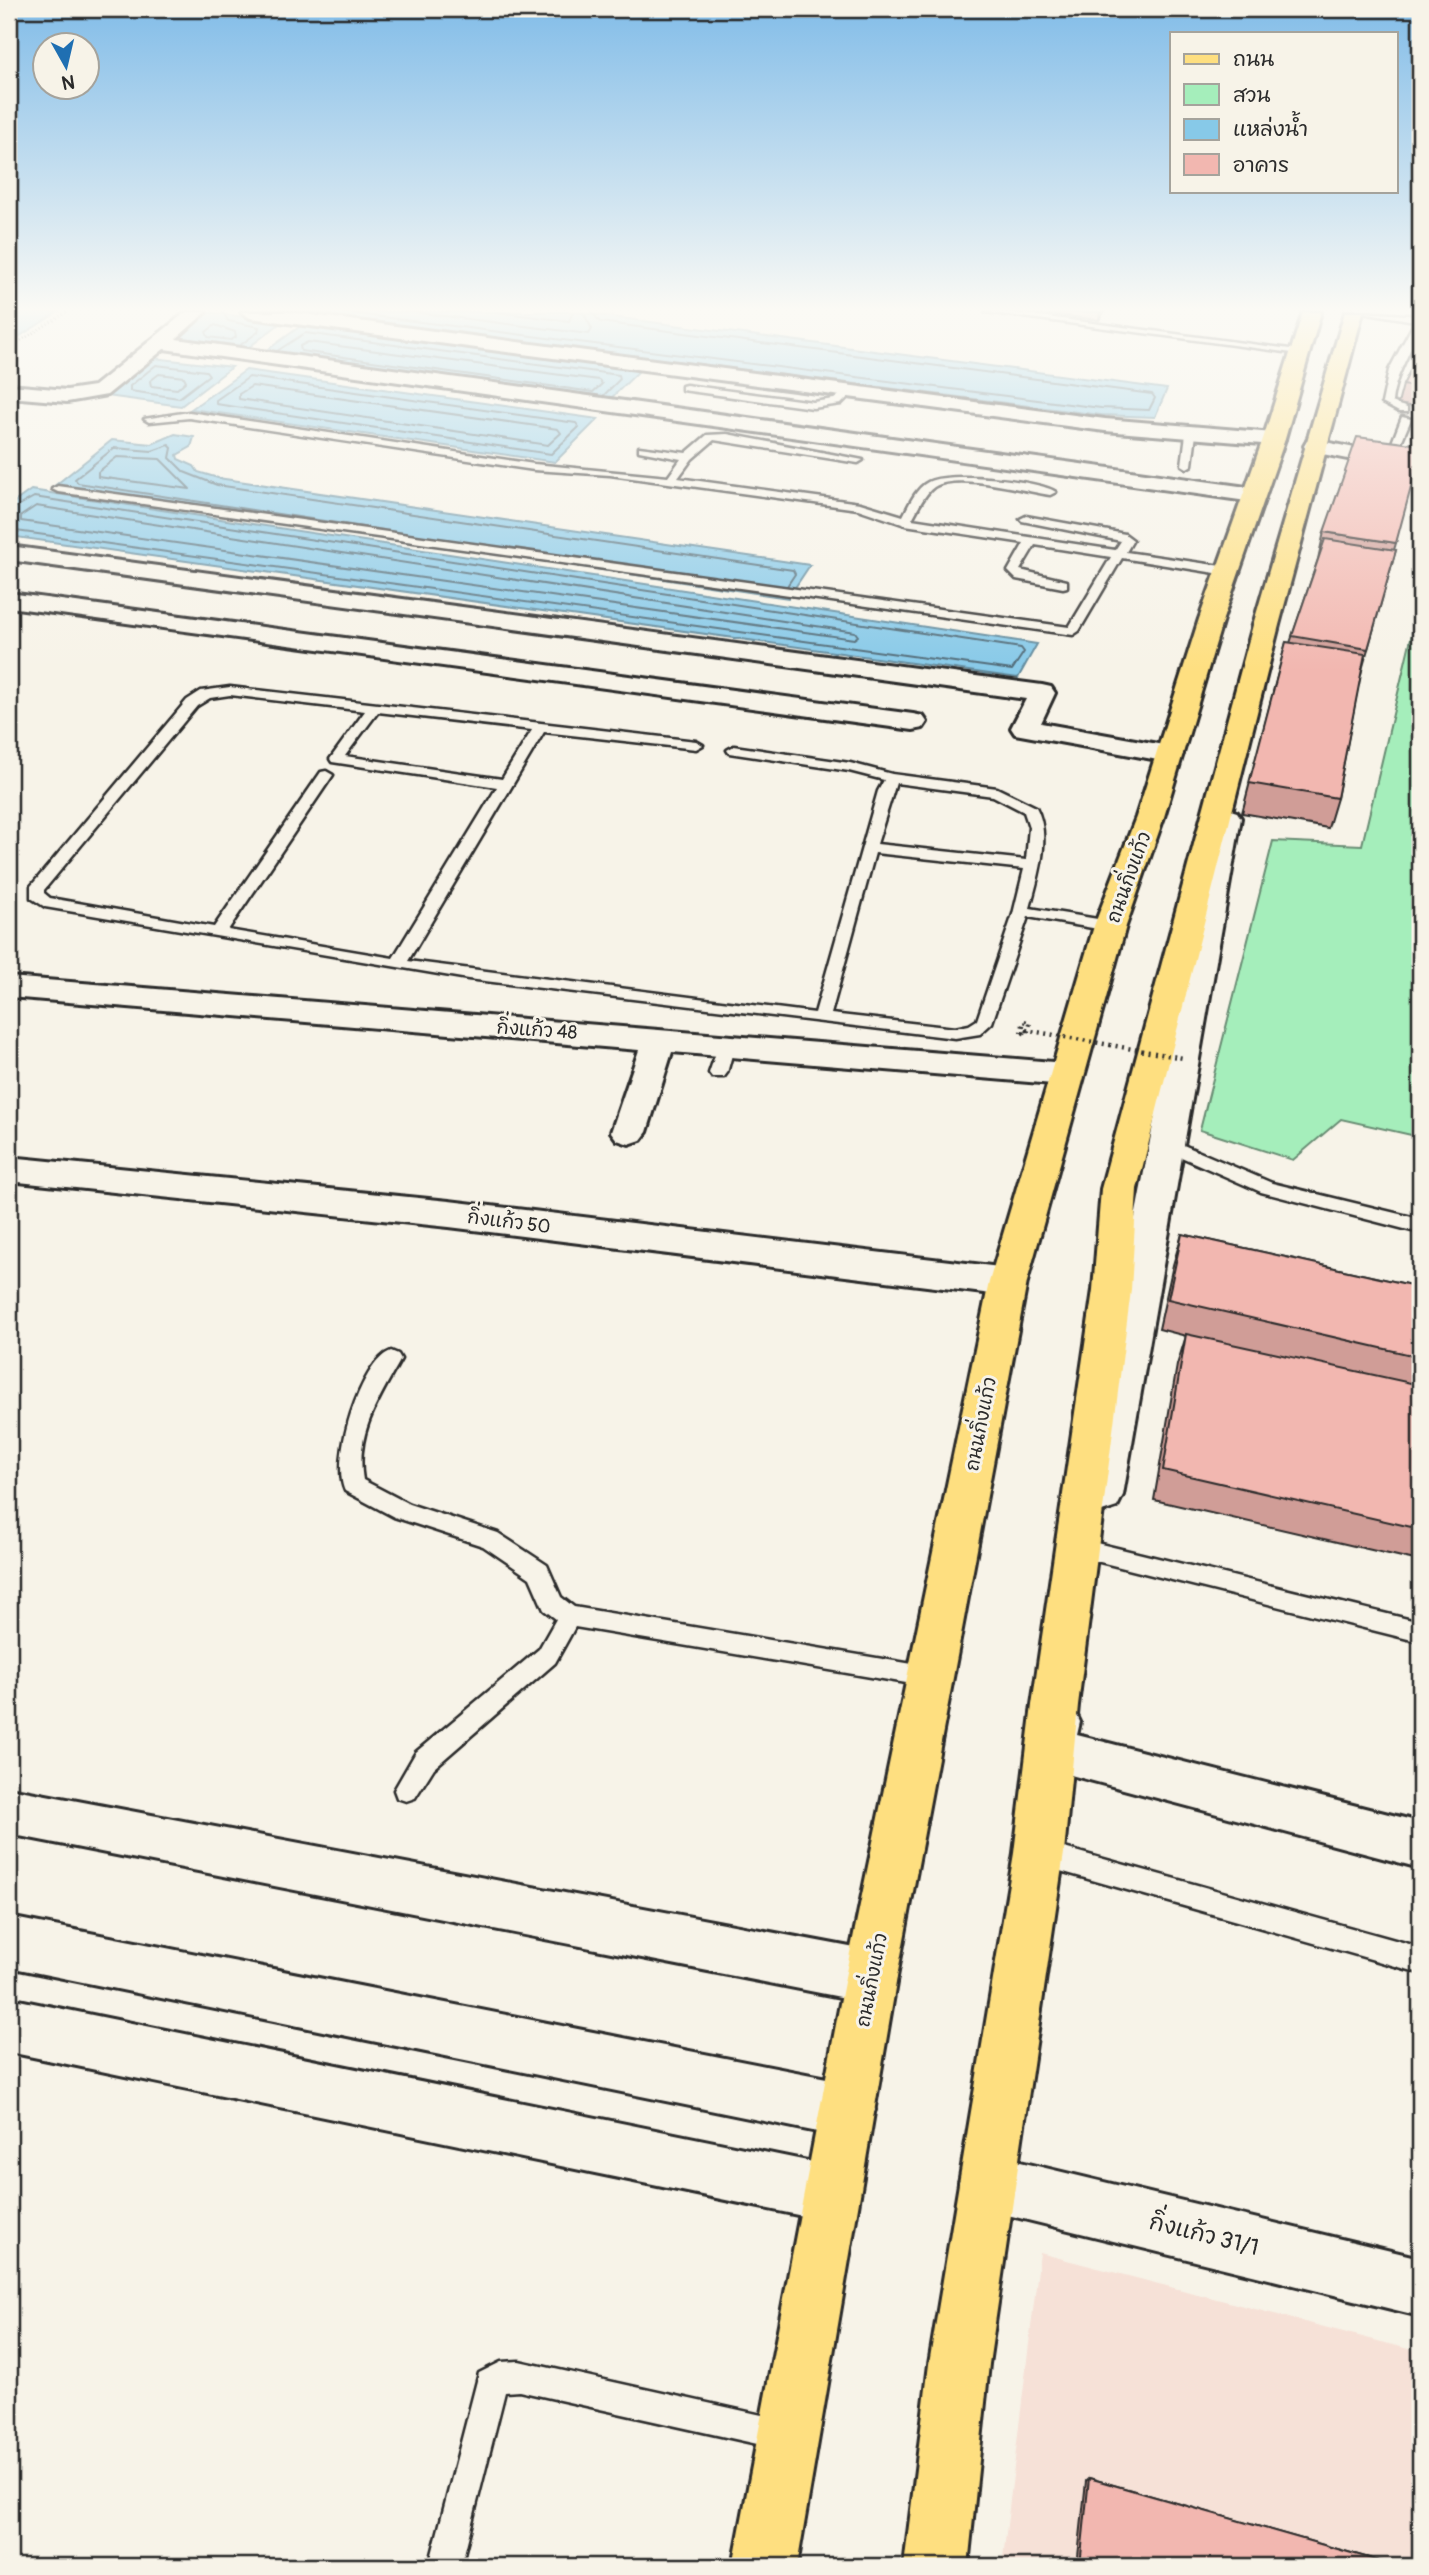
<svg xmlns="http://www.w3.org/2000/svg" width="1429" height="2575" font-family="Pangolin,'Playpen Sans Thai',sans-serif">
<rect width="100%" height="100%" fill="#f7f3e8"/>
<filter id="ink" filterUnits="userSpaceOnUse"><feTurbulence type="fractalNoise" baseFrequency=".0143" numOctaves="2"/><feDisplacementMap in="SourceGraphic" scale="14" xChannelSelector="R" yChannelSelector="G"/><feConvolveMatrix kernelMatrix="1 2 1 2 8 2 1 2 1" color-interpolation-filters="sRGB"/></filter>
<g filter="url(#ink)">
<polygon fill="#f6e1d7" points="1040,2253 1420,2352 1420,2566 1002,2566"/>
<polygon fill="#a5eebb" stroke="#688c73" stroke-width="2" points="1420,600 1420,1137 1341,1119 1293,1160 1200,1130 1273,841 1362,845"/>
<g fill="#87c9e8" stroke="#628a9c" stroke-width="2">
<polygon points="9,312 58,312 9,343"/>
<polygon points="207,312 282,322 236,357 161,347"/>
<polygon points="287,312 574,312 1167,389 1155,417 1101,415"/>
<polygon points="302,325 640,370 600,409 252,361"/>
<polygon points="153,358 232,367 181,406 107,396"/>
<polygon points="246,370 598,419 555,462 191,409"/>
<polygon points="175,434 194,437 191,447 177,455 178,459 194,466 198,472 218,478 810,565 788,598 53,487 112,440 152,444"/>
<polygon points="31,490 1037,644 1018,678 9,536 9,506"/>
</g>
<g fill="none" stroke-linecap="round" stroke-linejoin="round">
<g stroke="#506a77" stroke-width="2">
<polyline points="223,312 228,321 259,327 258,332 239,346"/>
<polyline points="342,312 1101,408 1149,410 1155,398 1152,394 600,322 592,312"/>
<polyline points="412,312 589,334 592,329 583,312"/>
<polyline points="496,312 569,321 573,312"/>
<polygon points="215,325 235,332 236,337 231,340 208,337 206,332"/>
<polygon points="308,342 599,380 602,384 593,392 301,351 300,346"/>
<polyline points="277,351 305,333 619,375 620,379 603,396"/>
<polygon points="156,365 206,371 209,375 179,398 130,391 130,386"/>
<polygon points="159,374 184,377 186,381 177,389 151,386 150,381"/>
<polygon points="249,377 576,423 579,427 551,454 216,404 216,400"/>
<polygon points="252,386 558,429 561,433 548,445 239,399 239,394"/>
<polygon points="117,457 160,459 190,489 98,477 98,472"/>
<polygon points="36,506 855,632 858,636 854,639 21,521 21,516"/>
<polyline points="9,511 34,497 1021,648 1024,652 1012,670 9,530"/>
<polyline points="383,530 78,483 75,479 114,448 152,451 169,445 172,448 170,458 184,472 217,485 793,570 795,574 787,586"/>
</g>
<defs>
<g id="service">
<polygon points="985,312 1009,312 1305,351 1300,354"/>
<path d="M1362 312 1420 316C1420 342 1395 369 1392 402L1407 408V412H1399L1382 403 1389 370 1415 321Z"/>
<polygon points="686,385 813,402 834,399 848,389 853,392 841,404 813,408 682,390 682,386"/>
<path d="M189 412 534 464 668 477 681 459 639 451V447L686 453 707 435 727 434 863 460 858 463 714 440 692 459 678 478 860 503 903 516C909 505 916 488 928 482 948 471 1039 480 1056 492L1050 495C1023 491 958 472 934 487 924 494 918 509 912 519L1115 550 1121 541 1022 521 1020 519 1026 516 1125 534 1133 540 1126 552 1228 567 1234 571 1228 575 1122 558 1079 631 1073 635 58 492 52 489 58 486 1069 627 1111 557 1035 545 1020 570 1067 581V587L1063 588 1016 579 1008 571 1024 543 905 525 858 509 610 475 534 470 189 418 149 422 144 419Z"/>
<polygon points="1402,417 1411,419 1393,461 1384,463"/>
<polygon points="1191,431 1196,434 1192,465 1187,468 1182,465 1186,434"/>
<path d="M230 687 696 741 703 745 696 749 544 732 408 961 815 1013 878 791 884 780 849 771 729 753 727 750 734 746 850 763 892 774 997 788 1036 807C1052 837 1038 877 1030 908L1110 921 1118 926 1110 931 1028 917 992 1023 980 1034 955 1038 468 979 45 907 31 898V886L187 700 201 691ZM230 695 365 711 330 759 332 762 497 787 393 958 228 930 333 775 326 771 321 772 214 927 50 898 44 893V890L197 706 210 698ZM378 712 532 730 502 779 345 756ZM896 783 993 796 1024 812 1029 827 1026 860 877 844ZM875 853 1024 869 1013 914 977 1020 969 1025 955 1028 831 1014Z"/>
<polygon points="727,1039 735,1044 727,1073 724,1077 712,1077 709,1073 719,1044"/>
<polygon points="1160,1135 1272,1183 1420,1219 1420,1233 1261,1192 1154,1145 1151,1141 1154,1137"/>
<path d="M391 1351 398 1354 401 1359C379 1399 355 1433 363 1480L409 1504 498 1533 547 1565 561 1597 574 1607 930 1667 938 1670 942 1677 938 1684 930 1687 575 1627 555 1663 434 1768 415 1798 406 1801 397 1798 394 1790 416 1752 539 1649 556 1619 544 1610 530 1578 483 1546 394 1517 345 1491C330 1460 361 1361 391 1351Z"/>
<polygon points="1076,1538 1420,1622 1420,1642 1076,1556 1068,1553 1065,1547 1068,1541"/>
<polygon points="1039,1841 1420,1947 1420,1973 1039,1865 1030,1861 1027,1853 1030,1845"/>
<polygon points="519,2361 784,2420 795,2424 799,2435 795,2446 784,2450 519,2391 505,2392 461,2566 429,2566 479,2373 501,2362"/>
</g>
<g id="minor">
<polygon points="186,312 206,312 176,339 1254,488 1265,495 1254,502 164,349 107,395 67,402 9,397 9,385 67,390 94,386"/>
<polygon points="241,312 289,312 1105,419 1274,433 1285,439 1274,445 1105,431 250,318"/>
<polygon points="1315,440 1420,461 1420,473 1307,451 1304,446 1307,441"/>
<polygon points="9,546 1042,685 1051,687 1055,693 1041,723 1169,746 1179,748 1183,754 1179,760 1169,762 1015,734 1011,728 1026,699 9,560"/>
<polygon points="9,593 913,714 923,716 927,722 923,728 913,730 9,607"/>
<polygon points="1227,809 1237,812 1241,818 1123,1495 1117,1507 1102,1512 1087,1507 1081,1495 1213,818 1217,812"/>
<polygon points="9,977 1065,1063 1077,1066 1082,1074 1077,1082 1065,1085 672,1052 647,1132 641,1140 629,1144 617,1140 611,1132 639,1050 9,997"/>
<polygon points="9,1157 449,1201 1008,1268 1022,1272 1027,1282 1022,1292 1008,1296 449,1227 9,1181"/>
<path d="M1056 1701 1073 1707 1080 1722 1077 1735 1420 1822V1868L1033 1765C1024 1745 1030 1727 1039 1707Z"/>
<polygon points="9,1788 871,1951 890,1958 897,1977 890,1996 871,2003 9,1834"/>
<polygon points="9,1917 847,2082 867,2090 875,2110 867,2130 847,2138 9,1967"/>
<polygon points="9,1998 832,2166 852,2174 860,2194 852,2214 832,2222 9,2052"/>
<polygon points="987,2154 1420,2258 1420,2316 987,2210 967,2202 959,2182 967,2162"/>
</g>
<g id="primary">
<polygon points="1303,312 1321,312 1285,439 1223,619 1164,817 1126,926 1027,1282 897,1977 797,2566 733,2566 845,1977 989,1282 1094,926 1136,817 1199,619 1263,439"/>
<polygon points="1345,312 1363,312 1279,625 1137,1189 1131,1290 1078,1705 1064,1853 989,2364 968,2566 904,2566 929,2364 1014,1853 1032,1705 1093,1290 1101,1189 1253,625"/>
</g>
</defs>
<use href="#service" stroke="#2b2b2b" stroke-width="5"/>
<use href="#minor" stroke="#2b2b2b" stroke-width="6"/>
<use href="#primary" stroke="#2b2b2b" stroke-width="6"/>
<polyline stroke="#2b2b2b" stroke-width="2.5" stroke-dasharray="1 2.5" stroke-linecap="butt" points="9,348 67,312"/>
<polyline stroke="#2b2b2b" stroke-width="4.5" stroke-dasharray="2 4.5" stroke-linecap="butt" points="1021,1033 1024,1021 1030,1023 1027,1034 1024,1033 1026,1030"/>
<use href="#service" fill="#f7f3e8" fill-rule="evenodd"/>
<use href="#minor" fill="#f7f3e8" fill-rule="evenodd"/>
<use href="#primary" fill="#fedf80" fill-rule="evenodd"/>
<polyline stroke="#2b2b2b" stroke-width="4.5" stroke-dasharray="2 4.5" stroke-linecap="butt" points="1026,1030 1183,1058"/>
</g>
<g fill="#d09d97" stroke="#2b2b2b" stroke-width="2">
<polygon points="1031,312 1104,312 1099,320"/>
<polygon points="1420,351 1420,408 1398,404 1403,385"/>
<polygon points="1324,532 1396,543 1394,550 1396,550 1360,677 1337,798 1328,828 1242,813 1286,642 1290,643 1318,559"/>
<polygon points="1182,1234 1420,1287 1420,1549 1415,1560 1154,1500 1177,1365 1186,1336 1159,1329 1173,1265"/>
<polygon points="1089,2478 1397,2566 1077,2566 1086,2481"/>
</g>
<polygon fill="#a9807b" stroke="#2b2b2b" stroke-width="2" points="1100,312 1104,312 1099,320"/>
<g fill="#f2b7b0" stroke="#2b2b2b" stroke-width="2">
<polygon points="1420,351 1420,388 1403,385"/>
<polygon points="1357,437 1420,445 1420,454 1396,543 1324,532"/>
<polygon points="1325,539 1396,550 1368,649 1292,636"/>
<polygon points="1286,642 1365,654 1337,798 1249,783"/>
<polygon points="1182,1234 1420,1287 1420,1357 1168,1299"/>
<polygon points="1186,1334 1420,1385 1420,1529 1163,1470"/>
<polygon points="1089,2478 1397,2566 1080,2566"/>
</g>
</g>
<linearGradient id="sky" x2="0" y2="1"><stop stop-color="#81bce8"/><stop offset="0.46" stop-color="#fbfaf5"/><stop offset="1" stop-color="#fbfaf5" stop-opacity="0"/></linearGradient>
<rect width="1429" height="672" fill="url(#sky)"/>
<g text-anchor="middle" stroke-width="6" stroke-linejoin="round" paint-order="stroke">
<g font-size="19" fill="#2b2b2b" stroke="#f7f3e8">
<text transform="translate(1128 877) rotate(-70)" y="7">ถนนกิ่งแก้ว</text>
<text transform="translate(537 1029) rotate(4)" y="7">กิ่งแก้ว 48</text>
<text transform="translate(509 1221) rotate(7)" y="7">กิ่งแก้ว 50</text>
<text transform="translate(980 1424) rotate(-79)" y="7">ถนนกิ่งแก้ว</text>
<text transform="translate(871 1980) rotate(-79)" y="7">ถนนกิ่งแก้ว</text>
</g>
<g font-size="23" fill="#2b2b2b" stroke="#f7f3e8">
<text transform="translate(1204 2234) rotate(14)" y="8">กิ่งแก้ว 31/1</text>
</g>
</g>
<rect width="1429" height="2575" fill="none" stroke="#f7f3e8" stroke-width="35"/>
<rect x="18" y="18" width="1394" height="2540" fill="none" stroke="#2b2b2b" stroke-width="2.5" filter="url(#ink)"/>
<rect x="1170" y="32" width="228" height="161" fill="#f7f3e8" stroke="#a5a39c" stroke-width="2"/>
<rect x="1184" y="54" width="35" height="10" fill="#fedf80" stroke="#a5a39c" stroke-width="2"/>
<text x="1233" y="66" font-size="21" fill="#2b2b2b">ถนน</text>
<rect x="1184" y="84" width="35" height="21" fill="#a5eebb" stroke="#a5a39c" stroke-width="2"/>
<text x="1233" y="102" font-size="21" fill="#2b2b2b">สวน</text>
<rect x="1184" y="119" width="35" height="21" fill="#87c9e8" stroke="#a5a39c" stroke-width="2"/>
<text x="1233" y="136" font-size="21" fill="#2b2b2b">แหล่งน้ำ</text>
<rect x="1184" y="154" width="35" height="21" fill="#f2b7b0" stroke="#a5a39c" stroke-width="2"/>
<text x="1233" y="172" font-size="21" fill="#2b2b2b">อาคาร</text>
<g transform="translate(66 66) rotate(172)"><circle r="33" fill="#f7f3e8" stroke="#a5a39c" stroke-width="2"/>
<path d="M0-5L12 26L0 18L-12 26Z" fill="#1f6fb2"/>
<text y="-10" font-size="19" font-weight="bold" text-anchor="middle" fill="#2b2b2b">N</text>
</g>
</svg>
